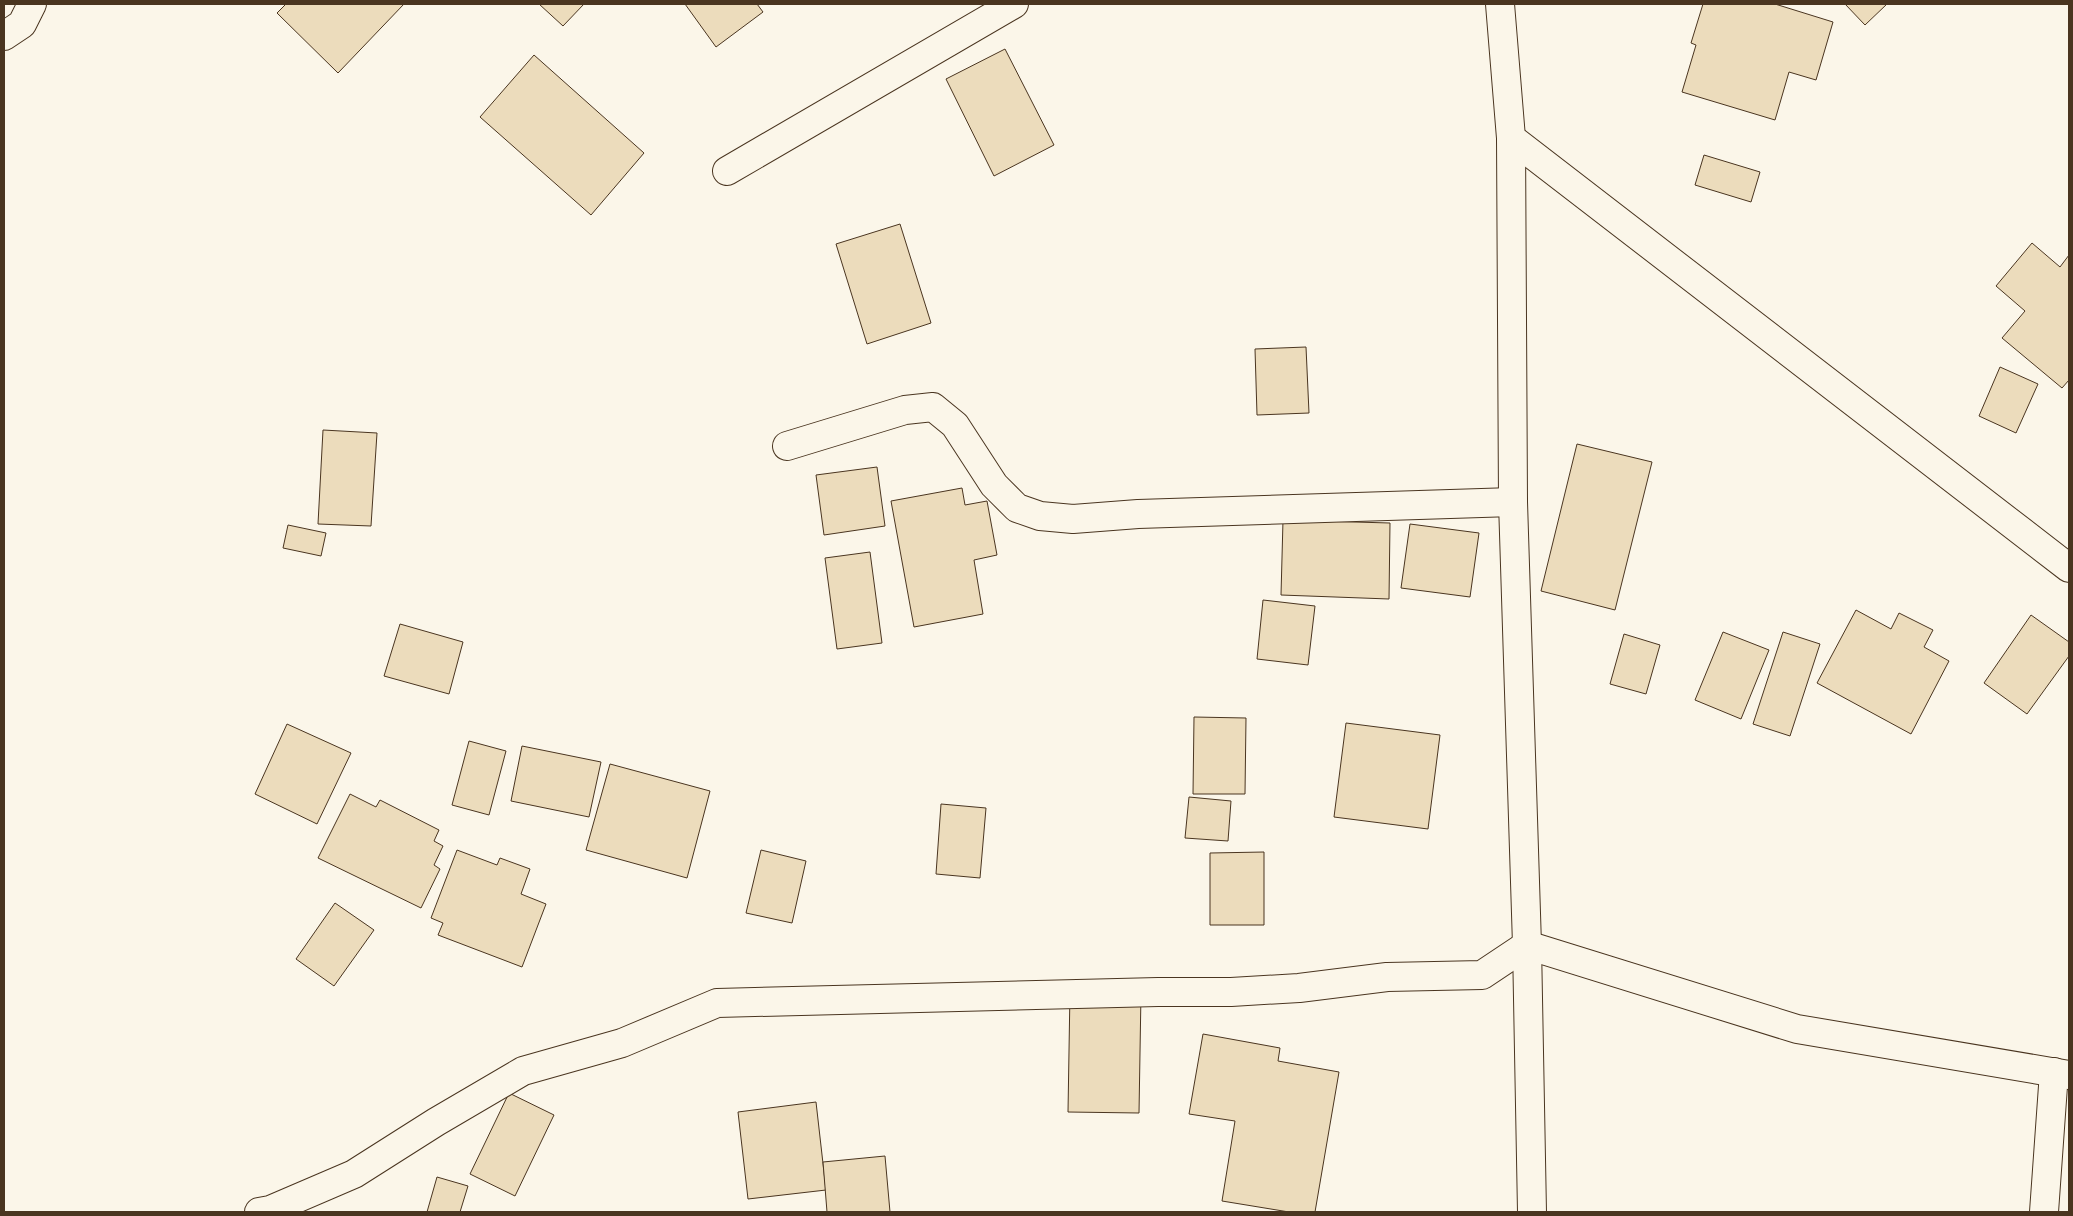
<svg xmlns="http://www.w3.org/2000/svg" width="2073" height="1216" font-family="Poppins,sans-serif">
<rect width="100%" height="100%" fill="#fbf6e9"/>
<g fill="#ecdcbc" stroke="#4a3520">
<polygon points="286,4 404,4 338,73 277,13"/>
<polygon points="539,4 584,4 563,26"/>
<polygon points="685,4 757,4 763,12 716,47"/>
<polygon points="1703,4 1775,4 1833,22 1816,80 1789,72 1775,120 1682,92 1696,45 1691,43"/>
<polygon points="1845,4 1887,4 1865,25"/>
<polygon points="1005,49 1054,145 994,176 946,79"/>
<polygon points="534,55 644,153 591,215 480,117"/>
<polygon points="1704,155 1760,172 1751,202 1695,185"/>
<polygon points="900,224 931,323 867,344 836,244"/>
<polygon points="2032,243 2060,267 2069,255 2069,380 2062,388 2002,338 2025,311 1996,286"/>
<polygon points="1306,347 1309,413 1257,415 1255,349"/>
<polygon points="2000,367 2038,384 2016,433 1979,416"/>
<polygon points="323,430 377,433 371,526 318,524"/>
<polygon points="1577,444 1652,462 1615,610 1541,591"/>
<polygon points="877,467 885,526 824,535 816,475"/>
<polygon points="962,488 965,505 987,501 997,555 974,560 983,614 914,627 891,501"/>
<polygon points="1283,520 1390,523 1389,599 1281,595"/>
<polygon points="1410,524 1479,533 1470,597 1401,588"/>
<polygon points="288,525 326,533 321,556 283,548"/>
<polygon points="870,552 882,643 837,649 825,558"/>
<polygon points="1263,600 1315,606 1308,665 1257,659"/>
<polygon points="1856,610 1891,629 1899,613 1933,630 1924,647 1949,661 1911,734 1817,683"/>
<polygon points="2031,615 2069,642 2069,656 2027,714 1984,683"/>
<polygon points="400,624 463,642 449,694 384,676"/>
<polygon points="1723,632 1769,650 1741,719 1695,700"/>
<polygon points="1783,632 1820,644 1790,736 1753,724"/>
<polygon points="1624,634 1660,645 1646,694 1610,684"/>
<polygon points="1194,717 1246,718 1245,794 1193,794"/>
<polygon points="1346,723 1440,735 1428,829 1334,817"/>
<polygon points="287,724 351,753 317,824 255,794"/>
<polygon points="469,741 506,751 489,815 452,805"/>
<polygon points="522,746 601,762 589,817 511,801"/>
<polygon points="610,764 710,791 687,878 586,850"/>
<polygon points="350,794 376,807 380,800 439,830 434,841 443,846 434,865 440,869 421,908 318,858"/>
<polygon points="1189,797 1231,801 1228,841 1185,838"/>
<polygon points="941,804 986,808 980,878 936,874"/>
<polygon points="457,850 497,865 500,858 530,869 521,894 546,904 522,967 438,935 443,923 431,918"/>
<polygon points="761,850 806,861 792,923 746,913"/>
<polygon points="1264,852 1264,925 1210,925 1210,853"/>
<polygon points="335,903 374,930 334,986 296,959"/>
<polygon points="1070,991 1141,993 1139,1113 1068,1112"/>
<polygon points="1203,1034 1280,1048 1278,1061 1339,1072 1315,1212 1289,1212 1222,1201 1235,1121 1189,1114"/>
<polygon points="509,1093 554,1115 515,1196 470,1174"/>
<polygon points="816,1102 826,1190 748,1199 738,1112"/>
<polygon points="885,1156 890,1212 827,1212 823,1162"/>
<polygon points="437,1177 468,1186 460,1212 427,1212"/>
</g>
<g fill="none" stroke-linecap="round" stroke-linejoin="round">
<defs>
<g id="street">
<polyline points="1500,4 1511,138 1513,502 1527,945 1532,1212"/>
<polyline points="4,36 22,24 32,4"/>
<polyline points="1511,138 2069,568"/>
<polyline points="727,171 1014,4"/>
<polyline points="787,446 905,410 933,407 955,425 994,485 1017,508 1040,516 1073,519 1138,514 1513,502"/>
<polyline points="259,1212 270,1210 354,1174 436,1122 523,1071 622,1043 717,1003 1158,992 1231,992 1299,988 1387,977 1482,975 1527,945 1797,1029 2069,1075"/>
<polyline points="2044,1212 2054,1072"/>
</g>
</defs>
<use href="#street" stroke="#4a3520" stroke-width="30"/>
<use href="#street" stroke="#fbf6e9" stroke-width="28"/>
</g>
<rect width="2073" height="1216" fill="none" stroke="#4a3520" stroke-width="10"/>
</svg>
